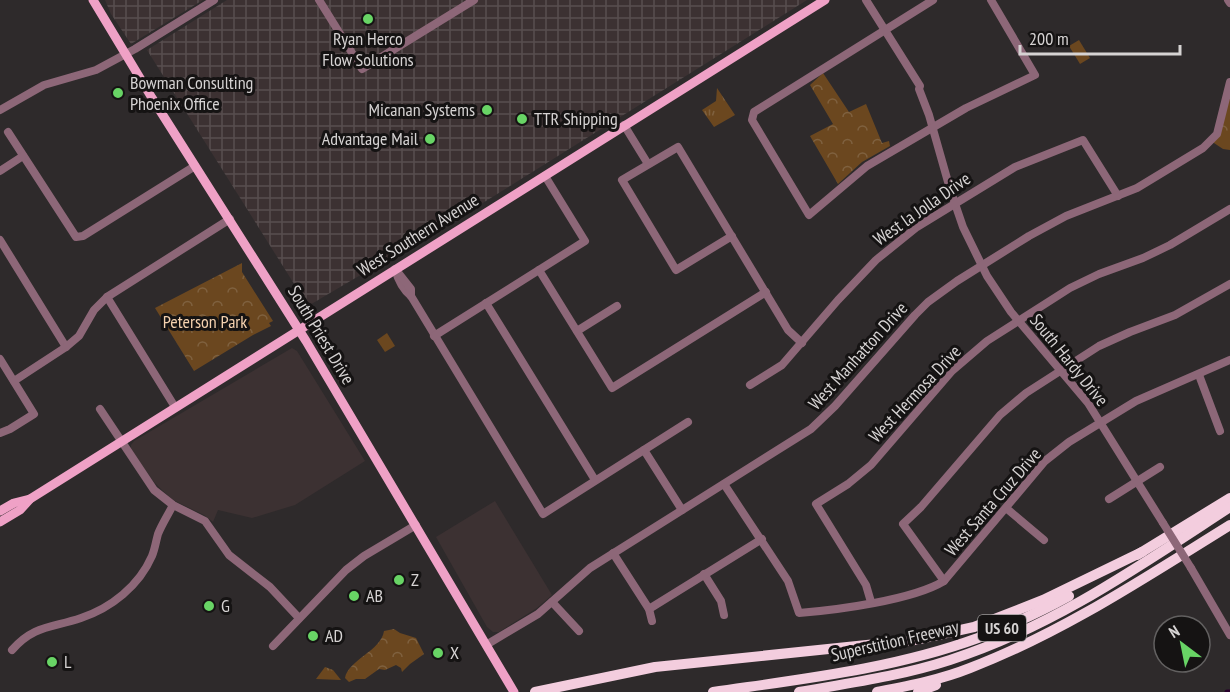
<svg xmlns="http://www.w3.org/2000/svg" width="1230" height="692" font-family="'PT Sans Narrow',sans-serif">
<defs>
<pattern id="industrial-grid" width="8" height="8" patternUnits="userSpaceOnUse" patternTransform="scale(1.5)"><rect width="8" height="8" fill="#3c3132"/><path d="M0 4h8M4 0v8" fill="none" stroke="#574e4f"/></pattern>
<pattern id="grass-tufts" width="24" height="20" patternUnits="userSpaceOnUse" patternTransform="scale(1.5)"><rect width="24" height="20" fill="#6b471f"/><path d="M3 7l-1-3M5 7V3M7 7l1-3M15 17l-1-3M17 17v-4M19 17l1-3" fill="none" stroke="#7f613f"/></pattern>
<pattern id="park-crowns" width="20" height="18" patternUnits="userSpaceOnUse" patternTransform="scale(1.5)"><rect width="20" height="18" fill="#6b471f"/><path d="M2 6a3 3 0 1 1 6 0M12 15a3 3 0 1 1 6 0" fill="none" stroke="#7f613f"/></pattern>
</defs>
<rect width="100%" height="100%" fill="#2e2a2b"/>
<g fill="#3c3132">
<polygon points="292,348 297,351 365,461 295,505 252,518 218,510 213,522 204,515 173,500 163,491 154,482 131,450 131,445 134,441"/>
<polygon points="495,501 552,595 537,608 499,632 493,632 487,627 436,537"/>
</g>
<g fill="url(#industrial-grid)">
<polygon points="105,0 203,0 131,44 111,14"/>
<polygon points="227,0 807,0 486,201 308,306 147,50"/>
</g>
<g fill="url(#grass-tufts)">
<polygon points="717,88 735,115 714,127 702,110 716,101"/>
<polygon points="325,667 333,670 341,680 316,679"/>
</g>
<g fill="url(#park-crowns)">
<polygon points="823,73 849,112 866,104 882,143 889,141 890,146 862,162 838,184 810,136 833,124 810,85"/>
<polygon points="1230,82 1230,150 1223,149 1211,141"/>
<polygon points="242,263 242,272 273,321 269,323 271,326 253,335 194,371 155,308"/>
<path d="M394 629 400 633 416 638 424 654 410 664 402 672 401 668 396 665 385 670 379 669 365 679H356L349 682 345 678C348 660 381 651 384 631Z"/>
</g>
<g fill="#6b471f">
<polygon points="1079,40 1090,58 1080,64 1069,46"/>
<polygon points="387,333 395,346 385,352 377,340"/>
</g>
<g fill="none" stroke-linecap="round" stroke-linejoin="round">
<polyline stroke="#28002c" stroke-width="5" points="1227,692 1230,692"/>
<g stroke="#8d6778" stroke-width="8">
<polyline points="319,0 362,69 474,0"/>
<polyline points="866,0 920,86 919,89 929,115 950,189 963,227 987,276 1011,312 1088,403 1163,523"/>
<polyline points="933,0 754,112 752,120 809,215 867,166 966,108 1035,75 991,0"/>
<polyline points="1228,0 1230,3"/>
<polyline points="0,110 44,85 96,70 135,49 214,0"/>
<polyline points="624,125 648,164"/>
<polyline points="8,132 76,237 83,236 195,166"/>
<polyline points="0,171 23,156"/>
<polyline points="732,236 676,270 622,180 678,147 788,330 802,343"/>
<polyline points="0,240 66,347"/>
<path d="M395 269C398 280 402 289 411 296L543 514 688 422"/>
<polyline points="396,270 411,289 411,296"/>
<polyline points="539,270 612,388 766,292"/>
<polyline points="107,297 175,407"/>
<polyline points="486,303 595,480"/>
<polyline points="577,331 617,306"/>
<polyline points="434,336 585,241 545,176"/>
<polyline points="0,359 34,414 10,429 0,433"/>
<polyline points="1199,375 1220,431"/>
<polyline points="14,381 66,347 79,336 94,310 107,297 230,219"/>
<polyline points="750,385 782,365 838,300 876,260 917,227 1015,167 1083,140 1118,196"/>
<polyline points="100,409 154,490 173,505 205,521 229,555 270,587 299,618"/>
<polyline points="644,450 682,510"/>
<path d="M724 484 788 581 799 613C837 610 913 600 944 581L1045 461 1069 442 1136 401 1230 360"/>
<polyline points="1109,499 1160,467"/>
<polyline points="1006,508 1044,540"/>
<polyline points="613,553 649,609 652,621"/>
<polyline points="1191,568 1230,635"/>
<polyline points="704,574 721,601 724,615"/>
<polyline points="944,581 903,524 921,507 1000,415 1026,393 1099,346 1130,332 1175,315 1230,284"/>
<polyline points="552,602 579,631"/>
<polyline points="871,602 866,585 816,504 848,484 871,465 952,371 987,341 1070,288 1099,274 1143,258 1170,245 1230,209"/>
<polyline points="649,609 762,539"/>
<polyline points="486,645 538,614 590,568 811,429 835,406 915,315 928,302 957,281 1029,236 1066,216 1137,188 1203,148 1217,134 1230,82"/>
<polyline points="273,646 346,570 364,556 416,525"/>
<path d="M12 650C34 625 52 628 81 618 111 608 139 586 152 556 155 549 156 541 158 534 162 524 168 515 173 505"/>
</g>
<g stroke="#efa1c6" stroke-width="9">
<polyline points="93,0 152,98 306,341 514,692"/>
<polyline points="0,511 14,503 30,499"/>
<polyline points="0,522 20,510 30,499 825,0"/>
</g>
<g stroke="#f3cdde" stroke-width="10">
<polyline points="1137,555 1230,498"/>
<polyline points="535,692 655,667 915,640 974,627 1043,600 1142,552"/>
<path d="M713 692C802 679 893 669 978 638 1009 626 1040 612 1069 596"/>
<path d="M799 692C850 683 901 676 950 660 1053 627 1141 565 1230 507"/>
<path d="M877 692C908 686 940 680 970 668 1062 633 1146 577 1230 525"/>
<polyline points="918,692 936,685"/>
</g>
<polyline stroke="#8d6778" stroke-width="8" points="1163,523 1191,568"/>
</g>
<g fill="#68d465" stroke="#151313" stroke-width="2">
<circle cx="368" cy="19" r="6"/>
<circle cx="118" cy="93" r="6"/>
<circle cx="487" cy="110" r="6"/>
<circle cx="522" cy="119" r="6"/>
<circle cx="430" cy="139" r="6"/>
<circle cx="399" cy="580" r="6"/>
<circle cx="354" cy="596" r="6"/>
<circle cx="209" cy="606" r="6"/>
<circle cx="313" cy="636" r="6"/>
<circle cx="438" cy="653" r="6"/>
<circle cx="52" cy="662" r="6"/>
</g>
<g text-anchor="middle" stroke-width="6" stroke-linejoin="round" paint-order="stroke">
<rect fill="#151313" stroke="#9c9999" stroke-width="1.5" x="978" y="615" width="48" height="26" rx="4.5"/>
<g font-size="16" font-weight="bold" fill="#d6d3d3">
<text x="1002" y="634">US 60</text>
</g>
<g font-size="18" fill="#d6d3d3" stroke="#151313" text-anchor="start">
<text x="368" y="45" text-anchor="middle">Ryan Herco<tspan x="368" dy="21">Flow Solutions</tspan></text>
<text x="130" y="89">Bowman Consulting<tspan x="130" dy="21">Phoenix Office</tspan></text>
<text x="475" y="116" text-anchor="end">Micanan Systems</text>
<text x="534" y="125">TTR Shipping</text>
<text x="418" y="145" text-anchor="end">Advantage Mail</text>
<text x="411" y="586">Z</text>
<text x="366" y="602">AB</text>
<text x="221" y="612">G</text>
<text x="325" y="642">AD</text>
<text x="450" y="659">X</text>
<text x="64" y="668">L</text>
</g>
<g font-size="18" fill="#d6d3d3" stroke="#151313">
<text transform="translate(922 209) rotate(-35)" y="6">West la Jolla Drive</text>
<text transform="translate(418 235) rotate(-32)" y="6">West Southern Avenue</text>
<text transform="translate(321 335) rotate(59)" y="6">South Priest Drive</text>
<text transform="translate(858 356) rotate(-48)" y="6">West Manhatton Drive</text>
<text transform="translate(1069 360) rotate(51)" y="6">South Hardy Drive</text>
<text transform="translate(915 394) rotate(-47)" y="6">West Hermosa Drive</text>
<text transform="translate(993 502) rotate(-49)" y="6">West Santa Cruz Drive</text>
<text transform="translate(895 641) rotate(-13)" y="6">Superstition Freeway</text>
</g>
<g font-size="18" fill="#f5d2af" stroke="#151313">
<text x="205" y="328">Peterson Park</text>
</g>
</g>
<g transform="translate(1182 644) rotate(328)"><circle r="28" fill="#151313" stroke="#626060" stroke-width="1.5"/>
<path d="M0-4.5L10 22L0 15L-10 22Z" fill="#68d465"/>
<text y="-9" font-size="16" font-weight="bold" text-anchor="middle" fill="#d6d3d3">N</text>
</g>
<path d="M1020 45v9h160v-9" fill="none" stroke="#d6d3d3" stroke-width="3"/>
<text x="1029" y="45" font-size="18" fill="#d6d3d3" stroke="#151313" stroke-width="4.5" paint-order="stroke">200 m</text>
</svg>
